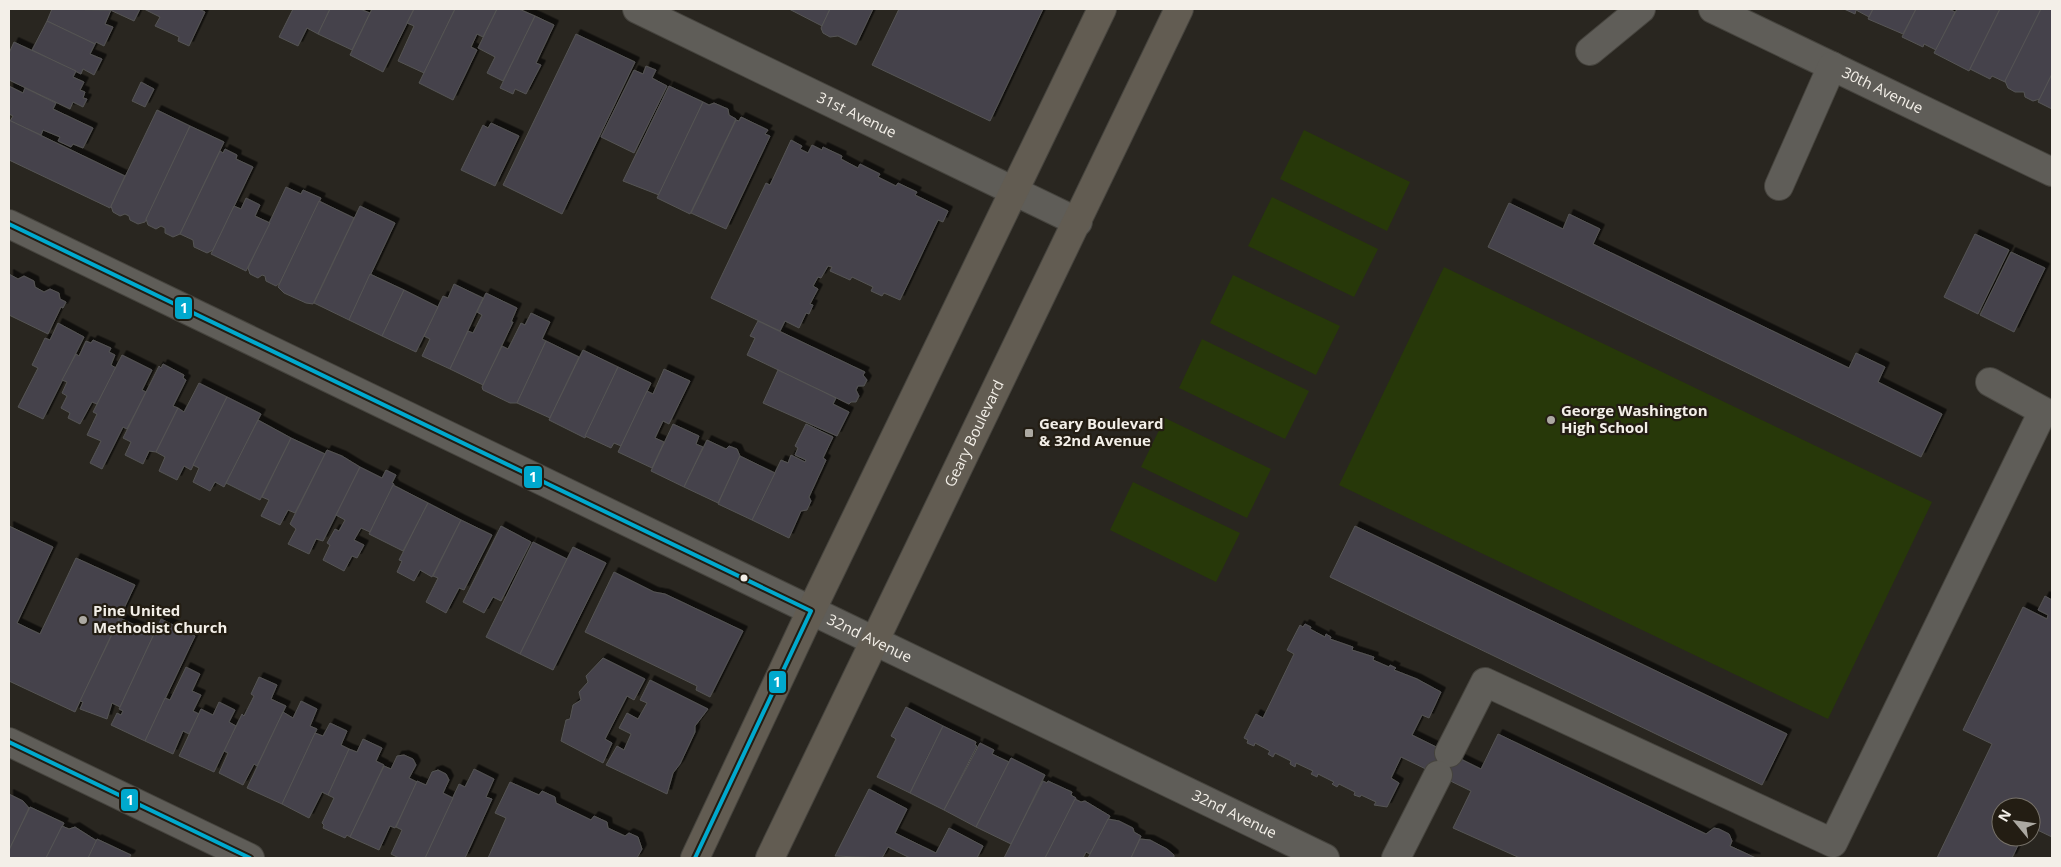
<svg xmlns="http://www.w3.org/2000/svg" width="2061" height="867" font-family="'Open Sans',sans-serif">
<defs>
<filter id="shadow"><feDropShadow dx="4.5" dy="-4.5" stdDeviation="0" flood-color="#0009"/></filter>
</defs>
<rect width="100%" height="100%" fill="#292620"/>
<g fill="#273809">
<polygon points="1304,130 1410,182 1387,231 1280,179"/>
<polygon points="1272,197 1378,249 1354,297 1248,246"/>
<polygon points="1444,267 1932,502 1828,719 1339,485"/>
<polygon points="1233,275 1340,326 1316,375 1210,323"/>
<polygon points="1202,339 1309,391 1285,439 1179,388"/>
<polygon points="1165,418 1271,469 1247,518 1141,467"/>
<polygon points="1133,482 1240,533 1216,582 1110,530"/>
</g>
<g fill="#45434b" stroke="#555454" filter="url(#shadow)">
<polygon points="52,9 111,10 105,24 113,27 104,46 96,42 95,44 47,21"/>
<polygon points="108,9 140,9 134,21"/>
<polygon points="144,9 199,9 205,12 189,46 178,41 179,37 155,26 160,17"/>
<polygon points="293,9 330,9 318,34 307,28 298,46 279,37"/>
<polygon points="330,9 360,9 370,13 352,50 318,34"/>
<polygon points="372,9 414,9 383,72 350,55"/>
<polygon points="414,9 455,9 424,73 398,61 414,26 407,23"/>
<polygon points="455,9 497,9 483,37 477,34 471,47 477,50 453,100 419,83"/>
<polygon points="497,9 519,9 535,16 503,81 487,73 495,57 478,48"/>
<polygon points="789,9 830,9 822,26"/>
<polygon points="830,9 873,9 856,45 838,36 830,37 823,33 821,28"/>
<polygon points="899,9 1043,9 990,121 872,65"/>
<polygon points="1844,9 1873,9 1869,17 1856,10 1855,14"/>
<polygon points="1873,9 1916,9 1903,34 1868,19"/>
<polygon points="1916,9 1949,9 1955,12 1936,50 1924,44 1923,47 1902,37"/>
<polygon points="1957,9 2000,9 1969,71 1934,53"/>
<polygon points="2000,9 2041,9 2005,82 1992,76 1990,79 1970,69"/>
<polygon points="2041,9 2052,9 2052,74 2040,99 2033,101 2025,97 2024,92 2015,92 2008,88 2005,81"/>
<polygon points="535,16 554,25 536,63 541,65 526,94 515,89 513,94 500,88"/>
<polygon points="47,21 95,44 90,54 102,59 94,75 83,69 81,74 32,50"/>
<polygon points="576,34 635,62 562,214 503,185"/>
<polygon points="14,42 76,71 73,77 84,82 80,90 85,92 83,98 87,99 83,107 73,102 70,109 9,80 9,53"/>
<polygon points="646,66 656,70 652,78 667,86 634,153 601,137 634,70 643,74"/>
<polygon points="2052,74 2052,109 2038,102"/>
<polygon points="141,82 154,89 145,107 132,101"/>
<polygon points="9,86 23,93 25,88 56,103 53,109 93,128 83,148 73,144 71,147 58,141 60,137 43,130 41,135 10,121 13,116 9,114"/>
<polygon points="669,86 703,102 659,195 623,181"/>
<polygon points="703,102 709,105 714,103 728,109 729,115 736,119 690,214 657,198"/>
<polygon points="157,110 190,126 145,222 138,224 130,220 129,216 125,214 120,216 113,212 111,206"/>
<polygon points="741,117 768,130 765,134 770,136 726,229 691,213 736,120 739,121"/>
<polygon points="9,120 125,176 110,208 9,160"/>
<polygon points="491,123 519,136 495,186 461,170 483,125 488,128"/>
<polygon points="190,126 224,142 180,234 173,237 165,233 165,228 161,226 156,229 148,225 146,219"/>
<polygon points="791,140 802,146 800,149 808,153 812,145 822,150 823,147 842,156 841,159 858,168 860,164 880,174 878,177 896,186 898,183 917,192 915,195 948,211 943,222 938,220 900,300 884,293 882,296 871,291 873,287 852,277 850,280 830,271 832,267 828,266 821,278 818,277 813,286 818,289 810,304 813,305 809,314 806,313 799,328 785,321 780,331 711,298 766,183 770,185"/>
<polygon points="225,149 237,155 236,159 253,167 213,250 207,253 194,247 193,240 180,234 220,151 223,153"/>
<polygon points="286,187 301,194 303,190 321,198 280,283 276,286 266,281 265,276 262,275 258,278 250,274 248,268"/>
<polygon points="246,198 260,205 255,216 270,223 246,271 211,254 234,206 241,209"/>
<polygon points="319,201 354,218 313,304 306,303 284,293 278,287"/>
<polygon points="1509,203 1563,229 1569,214 1600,229 1593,244 1849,368 1856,353 1885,367 1878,382 1942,414 1921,457 1488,247"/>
<polygon points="360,206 395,223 349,320 314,303"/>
<polygon points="1975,234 2009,250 1978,314 1944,297"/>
<polygon points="2011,252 2045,268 2014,332 1980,315"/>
<polygon points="9,274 18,279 24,276 34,281 35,287 44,292 50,289 59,293 60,299 66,302 63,308 61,307 48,334 9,315"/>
<polygon points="370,274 404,290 382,336 349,320"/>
<polygon points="454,284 483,298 450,369 422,356 430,339 424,336 443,296 448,298"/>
<polygon points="404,290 438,307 416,352 382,336"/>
<polygon points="486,293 517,308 511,322 513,322 483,385 450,369 468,331 473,333 482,315 477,312"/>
<polygon points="531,313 550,322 542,339 546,341 517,403 510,403 483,390 482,387 502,346 508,349 521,323 525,325"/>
<polygon points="758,321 865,372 863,375 867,380 864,386 858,386 856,390 859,396 856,402 851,402 849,404 747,355 755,338 750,336"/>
<polygon points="58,323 84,337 43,419 18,407 38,368 32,365 45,338 50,340"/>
<polygon points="93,340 111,348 109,352 115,355 111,365 116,368 97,404 92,402 80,424 68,418 70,413 61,408 67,396 62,393 67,382 62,380 76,354 79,356 86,341 91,343"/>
<polygon points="546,341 579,357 550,418 517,403"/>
<polygon points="583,350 618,367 585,438 549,420"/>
<polygon points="122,355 152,370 142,390 146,392 127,429 123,427 102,469 90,463 101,441 87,435 97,414 93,412"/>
<polygon points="163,364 184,375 183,378 186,380 173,406 178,408 156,452 149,451 143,464 125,455 131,442 123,438 159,366 161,368"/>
<polygon points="618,367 651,383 621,446 614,443 611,448 585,436"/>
<polygon points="664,369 690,381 669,424 663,421 655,438 664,442 652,468 618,452 647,391 653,394"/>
<polygon points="778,370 836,398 833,404 849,412 837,436 763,403"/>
<polygon points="199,383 227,397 191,470 184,466 177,480 159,471 165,457 156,452 178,408 184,412"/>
<polygon points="227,397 261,414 224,487 215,482 210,491 193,482 199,468 193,465"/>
<polygon points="258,420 291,438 260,500 226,483"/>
<polygon points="673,424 699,436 696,444 703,447 684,487 651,471"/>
<polygon points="806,424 833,437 823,458 826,460 809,497 811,501 807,510 801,511 789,538 752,520 781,460 788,463 791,455 805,462 806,460 795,455 798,448 795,446"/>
<polygon points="291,438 325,454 295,513 288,510 280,525 261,516 269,500 262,497"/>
<polygon points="707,440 726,449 729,446 737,449 740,456 718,503 684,487"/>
<polygon points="327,450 342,456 360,467 323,541 316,539 309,554 288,544 296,529 290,524"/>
<polygon points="740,456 775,473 752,520 718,504"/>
<polygon points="360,467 382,478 386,470 396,475 392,483 394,484 370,532 361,528 354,540 364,545 357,558 352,556 344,571 323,560 330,545 327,543 335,529 339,531 345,520 336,515"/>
<polygon points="393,485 428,503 403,551 369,534"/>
<polygon points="428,503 461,520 432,577 420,570 414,581 397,572 402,561 399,560"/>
<polygon points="461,520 492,535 464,590 459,588 446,613 426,602 438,578 433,576"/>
<polygon points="9,526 53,547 17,623 40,634 76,558 135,585 75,712 9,681"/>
<polygon points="501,526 531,542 501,601 493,597 484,613 463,602"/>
<polygon points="1355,526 1787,734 1762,785 1330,577"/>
<polygon points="533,542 567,559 520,654 486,637"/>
<polygon points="573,547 606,563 553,670 520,654"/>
<polygon points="614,572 654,592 665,594 743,631 710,697 696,690 697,686 585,632"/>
<polygon points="2045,596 2052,600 2052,837 2031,827 2031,807 2001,807 2001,837 2021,839 2012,858 1937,858 1992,744 1963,730 2023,607 2047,619 2048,615 2038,610"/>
<polygon points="120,618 154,634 120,707 112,703 107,719 80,709 83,702 80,701"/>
<polygon points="161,619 195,636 145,741 111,725 117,713 121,715 123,711 119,709 120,707"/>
<polygon points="1305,624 1311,627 1310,629 1325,637 1326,634 1331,637 1330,639 1353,647 1352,650 1374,657 1373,660 1389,667 1390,665 1396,668 1394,670 1417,679 1441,692 1429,718 1422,715 1412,735 1481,769 1498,734 1706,834 1714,828 1719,829 1729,834 1732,841 1730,846 1756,858 1520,858 1453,828 1471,791 1401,757 1391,778 1399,783 1387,807 1374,805 1376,802 1361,795 1360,797 1354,795 1355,792 1339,784 1337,787 1332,784 1334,782 1318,774 1317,777 1311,774 1313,771 1296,763 1295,767 1290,764 1291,761 1275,753 1273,757 1268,754 1270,751 1255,743 1254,746 1247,743 1248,740 1244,738 1256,714 1263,718 1294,654 1287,650 1300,625 1303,627"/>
<polygon points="603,658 645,679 634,700 627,696 605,739 612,743 603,763 561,741 566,720 570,719 573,705 581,700 579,692 588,682 586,676"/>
<polygon points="186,667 200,674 192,691 201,695 193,711 199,714 189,734 183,731 173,754 145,741 165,698 170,700"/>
<polygon points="259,677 277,685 271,699 286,706 257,766 254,764 243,785 219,773 228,753 224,751 242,714 244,716 254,696 251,694"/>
<polygon points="650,680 708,709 695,726 695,732 680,764 673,773 667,794 606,765 617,746 624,750 631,734 619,728 627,713 638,719 647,703 640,700"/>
<polygon points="301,701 317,709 310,726 317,729 282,804 247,788 283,712 293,718"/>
<polygon points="219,702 235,710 229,722 236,726 214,772 179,756 201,709 213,715"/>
<polygon points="906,707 943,726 910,793 877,777 896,739 891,736"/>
<polygon points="330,723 347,731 341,745 349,749 328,795 322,792 309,818 282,804 315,733 323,736"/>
<polygon points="943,726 976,742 975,745 977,746 944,810 910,793"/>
<polygon points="363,739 382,748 376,761 384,765 350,837 347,835 345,838 323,828 324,825 322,823 334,798 328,795 349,749 357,752"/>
<polygon points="980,743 994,750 992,754 1009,762 976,827 944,810"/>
<polygon points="404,755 413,759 416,765 409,778 417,782 395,828 390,826 379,850 350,837 384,766 391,769 397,756"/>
<polygon points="1011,758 1045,775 1011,844 976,827"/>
<polygon points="474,769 494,779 486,797 492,799 465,858 425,858 459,784 465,787"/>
<polygon points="438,770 446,774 449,780 443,793 453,798 425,858 399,858 391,854 402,830 396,827 417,781 426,785 432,772"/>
<polygon points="1043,781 1047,783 1048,781 1072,792 1071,795 1076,798 1045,858 1004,858"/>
<polygon points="510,782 539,795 542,791 555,797 556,803 591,820 594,816 607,822 608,828 625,836 629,833 638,837 642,849 637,858 488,858 506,818 495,813"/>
<polygon points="869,789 907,809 895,833 936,853 949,828 983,846 977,858 910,858 888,847 882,858 835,856"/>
<polygon points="9,794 23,801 29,808 9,850"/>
<polygon points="1075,799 1081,802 1085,801 1110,816 1090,854 1086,852 1083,858 1045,858"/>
<polygon points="30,807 64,823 46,858 9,858 9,850"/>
<polygon points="1108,819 1119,821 1133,828 1134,832 1141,836 1131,858 1088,858"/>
<polygon points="62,826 69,829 75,827 97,841 88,858 46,858"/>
<polygon points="97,839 131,855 129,858 88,858"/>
<polygon points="1140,839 1150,840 1167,849 1174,855 1174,858 1131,858"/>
</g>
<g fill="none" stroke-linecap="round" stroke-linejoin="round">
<defs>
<g id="minor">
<path id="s1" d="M637 9 1078 222"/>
<path id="s2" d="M1713 9 2052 172"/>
<polyline points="1590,51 1641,9"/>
<polyline points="1779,186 1832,66"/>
<path id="s3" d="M9 224 1325 858"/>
<polyline points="9,742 250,858"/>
<polyline points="1449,753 1485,682 1833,843 2043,411 1990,382"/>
<polyline points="1396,858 1438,775"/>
</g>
<g id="major">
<polyline points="695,858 811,611 1102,9"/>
<path id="s4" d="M770 858 1179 9"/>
</g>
</defs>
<use href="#minor" stroke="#46443e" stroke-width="30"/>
<use href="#major" stroke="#46443e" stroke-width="30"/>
<use href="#minor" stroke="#5f5d58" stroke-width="28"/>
<use href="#major" stroke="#625c52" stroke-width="28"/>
<defs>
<g id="bus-1">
<polyline points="9,224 811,611 695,858"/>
<polyline points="9,742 250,858"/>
</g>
</defs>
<use href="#bus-1" stroke="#231d13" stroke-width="8"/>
<use href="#bus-1" stroke="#00a9ce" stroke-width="4"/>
</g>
<g fill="#aca9a2" stroke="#231d13" stroke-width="2">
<circle cx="1551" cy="420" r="5"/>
<rect x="1024" y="428" width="10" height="10" rx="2.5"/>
<circle cx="83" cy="620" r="5"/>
</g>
<circle fill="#f3efe8" stroke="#231d13" stroke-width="2" cx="744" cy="578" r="4.5"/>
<g text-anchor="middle" stroke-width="4.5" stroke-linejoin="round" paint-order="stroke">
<g font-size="15" fill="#f3efe8" stroke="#231d13">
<text dy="5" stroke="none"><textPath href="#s2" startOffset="188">30th Avenue</textPath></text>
<text dy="5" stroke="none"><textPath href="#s1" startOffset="244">31st Avenue</textPath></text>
<text dy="5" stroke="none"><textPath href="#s4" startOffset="471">Geary Boulevard</textPath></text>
<text dy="5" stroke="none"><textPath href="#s3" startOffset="955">32nd Avenue</textPath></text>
<text dy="5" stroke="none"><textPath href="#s3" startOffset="1360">32nd Avenue</textPath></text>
</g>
<g font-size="15" font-weight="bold" fill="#f3efe8" stroke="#231d13" text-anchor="start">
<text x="1561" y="416">George Washington<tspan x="1561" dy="17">High School</tspan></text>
<text x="1039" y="429">Geary Boulevard<tspan x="1039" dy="17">&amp; 32nd Avenue</tspan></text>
<text x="93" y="616">Pine United<tspan x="93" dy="17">Methodist Church</tspan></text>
</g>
</g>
<g stroke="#231d13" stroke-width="2">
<rect x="174" y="296" width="19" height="24" rx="5" fill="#00a9ce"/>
<rect x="523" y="465" width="20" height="24" rx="5" fill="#00a9ce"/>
<rect x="768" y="670" width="19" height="24" rx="5" fill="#00a9ce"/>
<rect x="120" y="788" width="19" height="24" rx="5" fill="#00a9ce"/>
</g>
<g font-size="14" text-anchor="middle" font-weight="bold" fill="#fff">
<text x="184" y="313">1</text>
<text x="533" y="482">1</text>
<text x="777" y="687">1</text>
<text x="130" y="805">1</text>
</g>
<rect width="2061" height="867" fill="none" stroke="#f3efe8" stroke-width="20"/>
<g transform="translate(2016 822) rotate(299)"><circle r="24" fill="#231d13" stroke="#767168"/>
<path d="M0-4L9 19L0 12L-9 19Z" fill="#aca9a2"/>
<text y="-8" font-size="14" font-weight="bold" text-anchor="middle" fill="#f3efe8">N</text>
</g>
</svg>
